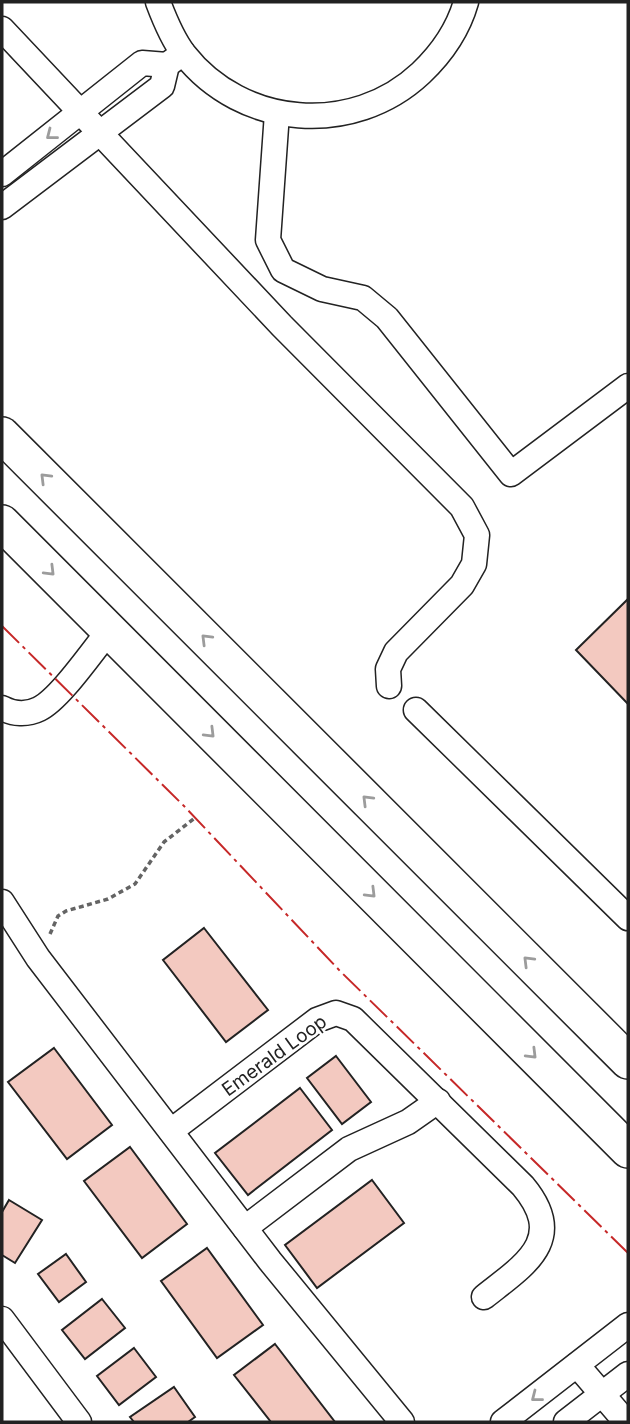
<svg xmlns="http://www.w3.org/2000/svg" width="630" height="1424" font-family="Inter,sans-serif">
<rect width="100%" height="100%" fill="#fff"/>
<g fill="#f3c9c0" stroke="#222" stroke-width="2">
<polygon points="628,599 628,704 576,650"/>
<polygon points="204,928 268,1010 226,1042 163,960"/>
<polygon points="54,1048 112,1125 67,1159 8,1082"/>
<polygon points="336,1056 371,1102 342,1124 307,1078"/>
<polygon points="300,1088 332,1130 248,1195 215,1153"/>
<polygon points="130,1147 187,1224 142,1258 84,1181"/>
<polygon points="372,1180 404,1223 317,1288 285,1245"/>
<polygon points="9,1200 42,1220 15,1263 2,1255 2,1212"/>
<polygon points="207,1248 263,1325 217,1358 161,1281"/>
<polygon points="66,1254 86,1282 59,1302 38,1274"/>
<polygon points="102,1299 125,1328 85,1359 62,1330"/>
<polygon points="275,1344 335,1422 271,1422 234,1375"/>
<polygon points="134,1348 156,1377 119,1405 97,1376"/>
<polygon points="174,1387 195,1417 188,1422 134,1422 130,1417"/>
</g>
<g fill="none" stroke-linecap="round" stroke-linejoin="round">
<defs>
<g id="minor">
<path d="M158 2C164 18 174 41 184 54 242 128 353 137 421 73 442 53 458 30 466 2"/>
<polyline points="2,29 282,326 462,507 477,535 474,564 462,585 396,652 388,669 389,686"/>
<polyline points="277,113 268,240 283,270 322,289 363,298 387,318 511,474 628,386"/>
<polyline points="2,174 142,63 167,65"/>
<polyline points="2,207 162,86 167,65 183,53"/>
<path d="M2 708C13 714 27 715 39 709 60 699 93 650 109 631"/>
<polyline points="416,710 628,918"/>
<polyline points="2,902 38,958 270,1261 402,1422"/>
<path d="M171 1131 317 1020 336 1013 353 1019 523 1186C568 1240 524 1265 484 1297"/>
<polyline points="245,1228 349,1149 408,1122 438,1101"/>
<polyline points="2,1319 79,1422"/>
<polyline points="577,1365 626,1422"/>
<polyline points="503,1422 628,1325"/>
<polyline points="566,1422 628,1374"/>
</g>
<g id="highway">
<polyline points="2,435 628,1061"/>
<polyline points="2,523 628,1150"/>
</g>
</defs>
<use href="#minor" stroke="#222" stroke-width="27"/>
<use href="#highway" stroke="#222" stroke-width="38"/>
<polyline stroke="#646464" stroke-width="3.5" stroke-dasharray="5 3.5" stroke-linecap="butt" points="50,934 58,916 66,911 108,899 135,884 164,842 196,817"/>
<use href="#minor" stroke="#fff" stroke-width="24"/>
<use href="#highway" stroke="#fff" stroke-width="35"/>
<polyline stroke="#c62828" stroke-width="2" stroke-dasharray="24 5 3.5 5" stroke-linecap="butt" points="2,626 184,806 340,971 628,1253"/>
</g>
<defs><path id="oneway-chevron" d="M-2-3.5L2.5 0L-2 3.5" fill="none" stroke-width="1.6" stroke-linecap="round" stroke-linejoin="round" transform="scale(1.75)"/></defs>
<g stroke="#9c9c9c">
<use href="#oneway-chevron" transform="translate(51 135) rotate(142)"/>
<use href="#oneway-chevron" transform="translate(45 478) rotate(-135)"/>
<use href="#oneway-chevron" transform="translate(50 571) rotate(45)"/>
<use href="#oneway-chevron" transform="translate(206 639) rotate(-135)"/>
<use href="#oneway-chevron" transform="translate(210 733) rotate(45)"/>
<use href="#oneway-chevron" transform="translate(367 800) rotate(-135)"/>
<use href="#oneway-chevron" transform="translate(371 893) rotate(45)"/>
<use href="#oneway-chevron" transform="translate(528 961) rotate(-135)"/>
<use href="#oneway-chevron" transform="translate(532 1054) rotate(45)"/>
<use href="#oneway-chevron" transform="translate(536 1397) rotate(142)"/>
</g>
<g text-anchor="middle" stroke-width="5" stroke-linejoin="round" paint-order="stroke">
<g font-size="19" fill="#222" stroke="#fff">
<text transform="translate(274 1055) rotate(-36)" y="7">Emerald Loop</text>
</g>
</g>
<rect width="630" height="1424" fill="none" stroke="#222222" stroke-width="7"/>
</svg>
